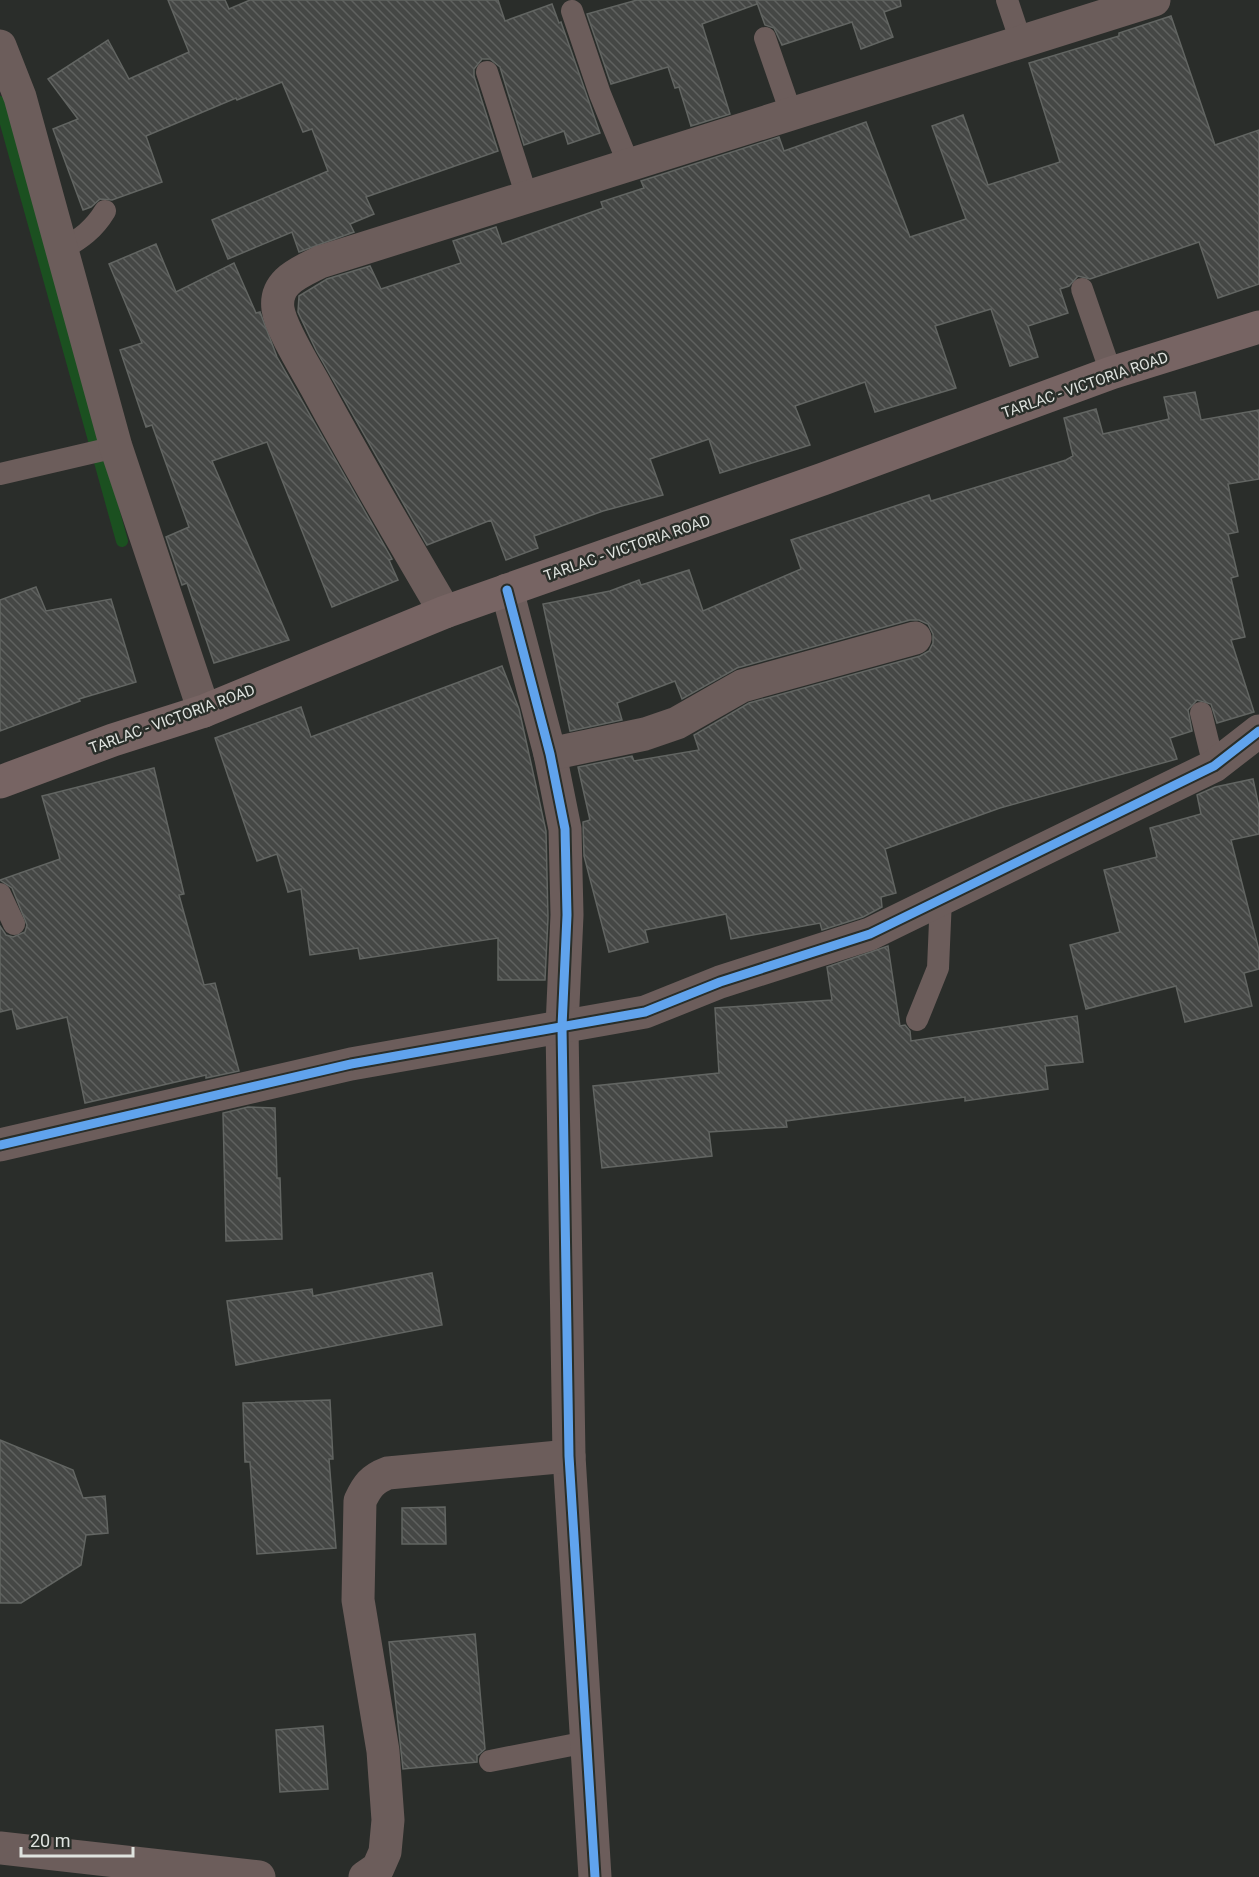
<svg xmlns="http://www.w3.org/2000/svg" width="1259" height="1877" font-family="Roboto,sans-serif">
<defs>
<pattern id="building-back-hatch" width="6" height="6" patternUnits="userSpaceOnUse" patternTransform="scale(1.5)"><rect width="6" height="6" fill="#454745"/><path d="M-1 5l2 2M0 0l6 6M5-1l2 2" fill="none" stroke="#5f615f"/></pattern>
</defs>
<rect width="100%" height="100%" fill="#2a2d2a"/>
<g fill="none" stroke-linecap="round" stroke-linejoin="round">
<polyline stroke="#1b5020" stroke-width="12" points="0,102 122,541"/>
</g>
<g fill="url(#building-back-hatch)" stroke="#626562" stroke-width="1.5">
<polygon points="168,0 225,0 229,9 250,0 498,0 505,21 552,4 559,23 561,22 600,133 568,144 564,131 524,145 500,67 490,59 482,59 474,69 474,76 498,151 366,197 374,214 350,224 354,232 299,252 292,232 228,259 212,220 328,171 312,129 303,132 282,82 237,100 236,98 146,136 162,182 112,200 100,199 91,207 83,210 53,129 78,119 48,79 108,40 129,79 189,52"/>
<polygon points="637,0 756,0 757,4 702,24 730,114 691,126 679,87 675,88 668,67 611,84 587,14"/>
<polygon points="756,0 900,0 901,6 884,12 893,37 861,49 852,22 782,45 774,28 765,25"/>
<polygon points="1171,16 1215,145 1259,130 1259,284 1218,298 1199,242 1090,279 1078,276 1069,286 1060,289 1068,313 1028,326 1038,357 1010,366 991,309 935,326 956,388 875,412 865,382 795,406 810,445 720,473 709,439 650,459 663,495 603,511 534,536 538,548 506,560 491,520 427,545 316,350 298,312 299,296 327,279 370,266 381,289 461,263 453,241 496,227 502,244 603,208 601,202 644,188 641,181 779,137 784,151 866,122 910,237 966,219 932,126 963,115 988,185 1060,162 1029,63 1119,36 1119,33"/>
<polygon points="156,244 176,292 234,263 256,313 260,312 277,357 392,559 389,560 398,580 332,607 267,442 212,461 289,640 214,663 187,583 182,585 166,537 189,527 152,425 146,427 120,350 142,343 109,264"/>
<polygon points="1195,392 1201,420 1259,410 1259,479 1228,484 1238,532 1228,534 1238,576 1231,578 1245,637 1231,640 1254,712 1217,723 1211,704 1197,700 1188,710 1192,731 1170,738 1177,759 1000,808 885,849 896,893 881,897 882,907 863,917 822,930 820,923 731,939 726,914 645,930 648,942 609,952 584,856 583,822 590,820 578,767 632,756 634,761 699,750 694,735 749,703 920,656 929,651 933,643 933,634 928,624 919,620 910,620 737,668 682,699 675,681 617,703 622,720 570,731 543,604 610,591 639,580 641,585 689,570 703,611 801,569 791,540 929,495 931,501 1066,460 1073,456 1064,418 1096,409 1103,434 1169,419 1164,397"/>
<polygon points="36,587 46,611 111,599 136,682 79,699 80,701 0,731 0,600"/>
<polygon points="502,666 519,709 546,831 548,918 545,980 498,980 498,938 360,959 358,948 310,955 301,889 288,892 277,854 257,861 215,738 301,707 311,737"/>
<polygon points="154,768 184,894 179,895 204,985 215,983 239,1071 206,1078 206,1075 85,1103 67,1017 17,1029 12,1009 0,1012 0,926 6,935 13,937 25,932 27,925 12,888 0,880 60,859 42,796"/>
<polygon points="1253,779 1259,807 1259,834 1231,840 1259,950 1259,969 1244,973 1252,1006 1185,1022 1176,986 1086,1009 1070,945 1120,932 1104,870 1157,857 1150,828 1201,814 1197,795 1215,787"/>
<polygon points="888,946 900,1026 905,1025 910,1031 911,1041 1077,1016 1083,1062 1045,1066 1048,1089 965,1101 965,1097 786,1121 787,1127 709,1132 712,1156 602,1168 593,1086 719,1073 715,1008 832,1000 827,967"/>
<polygon points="248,1107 275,1108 277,1178 280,1178 282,1239 226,1241 223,1113"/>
<polygon points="432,1273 442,1325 236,1365 227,1301 312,1289 313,1296"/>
<polygon points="330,1400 333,1459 329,1459 336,1548 257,1554 250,1462 245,1462 243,1403"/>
<polygon points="0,1440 73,1470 83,1498 105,1496 108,1533 86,1535 81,1565 21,1603 0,1603"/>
<polygon points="445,1507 446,1544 402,1544 402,1508"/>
<polygon points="475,1634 485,1749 477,1756 477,1762 403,1769 389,1642"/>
<polygon points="323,1726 328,1789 280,1792 276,1730"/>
</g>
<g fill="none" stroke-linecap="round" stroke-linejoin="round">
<g stroke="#6c5d5b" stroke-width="22">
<polyline points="1007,0 1021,42"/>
<polyline points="572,11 600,94 629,165"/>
<polyline points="765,38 791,113"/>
<polyline points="487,72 527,197"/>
<path d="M62 249C81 239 94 229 105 211"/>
<polyline points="1082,289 1111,373"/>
<polyline points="0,474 116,447"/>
<polyline points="1201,713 1214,766"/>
<polyline points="0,894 14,924"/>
<polyline points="917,1020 938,968 941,898"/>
<polyline points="490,1761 587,1742"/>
</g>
<g stroke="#6c5d5b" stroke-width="33">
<polyline points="0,46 20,97 116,447 204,711"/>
<polyline points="507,590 550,754 565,829 567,915 562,1027 569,1456 595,1877"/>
<path d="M445 612C401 537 357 463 316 387 305 367 281 329 278 309 274 281 301 272 320 262L1154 0"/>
<polyline points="550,754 645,734 677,723 742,686 915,638"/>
<polyline points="0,1145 351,1064 645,1012 720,982 870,934 1214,766 1259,731"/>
<polyline points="0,1848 259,1877"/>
<path d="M365 1877 378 1868 385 1852 388 1820 383 1751 358 1600 360 1501C367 1486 372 1479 388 1473L569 1456"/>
</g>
<polyline stroke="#776463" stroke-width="33" points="0,782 113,740 204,711 445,612 823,479 1111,373 1259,327"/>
<defs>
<g id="cycleway">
<polyline points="507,590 550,754 565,829 567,915 562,1027 569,1456 595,1877"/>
<polyline points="0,1145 351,1064 645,1012 720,982 870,934 1214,766 1259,731"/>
</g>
</defs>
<use href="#cycleway" stroke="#292e29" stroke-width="13"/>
<use href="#cycleway" stroke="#60a3ed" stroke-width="9"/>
</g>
<g text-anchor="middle" stroke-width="5" stroke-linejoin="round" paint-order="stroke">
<g font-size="15" fill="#dfe3df" stroke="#292e29">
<text transform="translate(1085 385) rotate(-19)" y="5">TARLAC - VICTORIA ROAD</text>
<text transform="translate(627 548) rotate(-19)" y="5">TARLAC - VICTORIA ROAD</text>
<text transform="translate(172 719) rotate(-20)" y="5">TARLAC - VICTORIA ROAD</text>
</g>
</g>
<path d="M21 1847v9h112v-9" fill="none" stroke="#dfe3df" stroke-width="3"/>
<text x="30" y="1847" font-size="18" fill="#dfe3df" stroke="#292e29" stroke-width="4.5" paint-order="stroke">20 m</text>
</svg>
